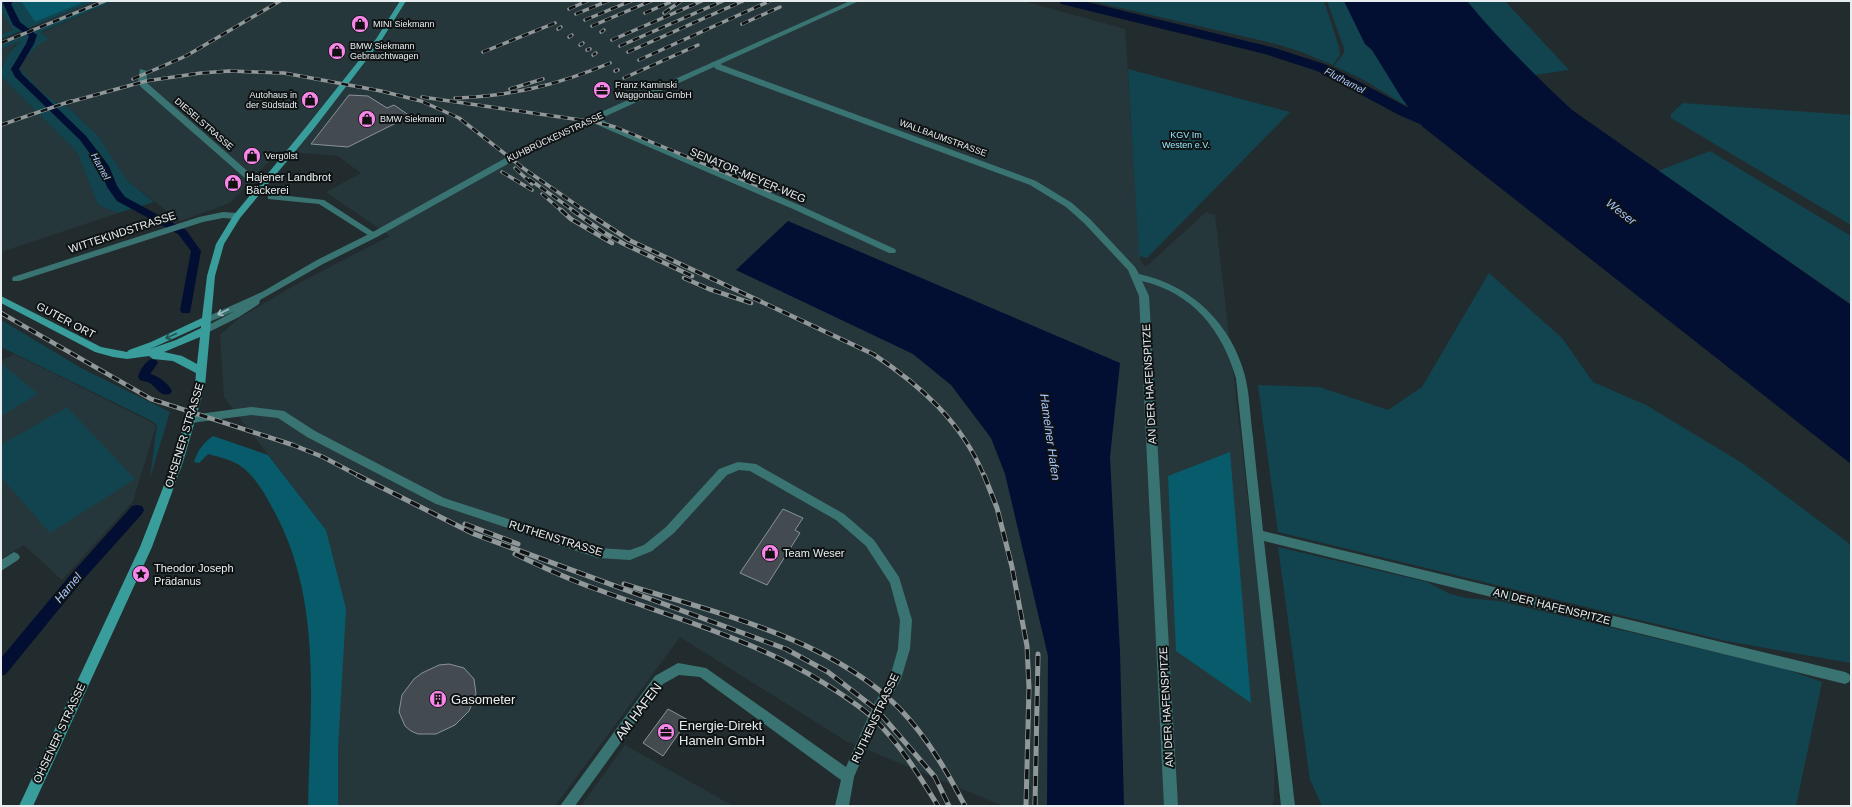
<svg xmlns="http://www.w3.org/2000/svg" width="1852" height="807" font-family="Arial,sans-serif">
<rect width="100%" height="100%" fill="#222c2e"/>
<g fill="#26373b">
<polygon points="95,1 108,1 43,28 38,25"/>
<polygon points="114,1 1023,1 1125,29 1140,260 1146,267 1206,212 1215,215 1274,725 1274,800 1272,806 1005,806 996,803 846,741 680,637 555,806 338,806 338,748 326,530 224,397 220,335 238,319 295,285 390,236 326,192 361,173 338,156 279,151 230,203 180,221 127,180 99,137 68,107 58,104 41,91 19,68 20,65 37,46 49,39 41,33"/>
<polygon points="1,11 13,30 1,35"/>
<polygon points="23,40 14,46 1,67 1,49"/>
<polygon points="1,76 77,152 98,205 118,213 1,252"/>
<polygon points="14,354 149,421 156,426 133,501 62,580 24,545 1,559 1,361"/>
<polygon points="625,745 627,746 733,806 581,806"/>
</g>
<g fill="#12444f">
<polygon points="1,1 21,1 35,22 82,3 78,1 95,1 1,39 1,35 13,30 1,11"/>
<path d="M108 1H114L41 32 49 39 37 46 20 65 19 68 41 91 58 104 68 107 99 137 127 180 154 202 118 213 98 205 77 152 1 76C1 62 11 49 21 41L1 49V45Z"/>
<polygon points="1091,1 1324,1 1339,47 1340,55 1333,65 1299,51 1276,44"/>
<polygon points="1327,1 1344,1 1365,44 1372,50 1406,103 1405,105 1362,79 1334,66 1344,53 1344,48"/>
<polygon points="1467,1 1505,1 1569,70 1535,75 1486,25"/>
<polygon points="1128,69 1290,112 1147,258 1139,256"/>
<polygon points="1683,103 1851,115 1851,225 1671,118 1671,114"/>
<polygon points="1710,151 1851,236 1851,304 1658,171"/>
<polygon points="1489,273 1562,338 1593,382 1646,405 1742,463 1846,541 1851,546 1851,663 1726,641 1278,532 1258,385 1319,387 1388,410 1422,387"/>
<polygon points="1,320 83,369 170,412 150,478 157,425 150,420 1,347"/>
<polygon points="1,363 38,394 1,416"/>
<polygon points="67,407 135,479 50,533 1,477 1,445"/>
<polygon points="1278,547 1427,582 1450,594 1466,598 1499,601 1785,669 1822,682 1796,806 1322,806 1310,780"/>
</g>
<g fill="#085b6b">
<polygon points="21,1 78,1 82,3 35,22"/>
<path d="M213 436 268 455 326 530 346 609 338 748V806H308C310 708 323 600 274 511 265 494 257 479 242 467 233 460 219 457 208 454L199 463 194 462C198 450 203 443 213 436Z"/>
<polygon points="1230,452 1251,703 1176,651 1168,476"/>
</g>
<g fill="#020e32">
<path d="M1344 1H1467C1499 40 1535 75 1572 110L1851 305V464L1423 127 1401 97 1372 50 1365 44Z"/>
<polygon points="788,221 1120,363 1110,457 1120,652 1124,806 1047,806 1048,656 1005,474 991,438 951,385 913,354 736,270"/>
</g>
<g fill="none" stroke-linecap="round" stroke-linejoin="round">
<g fill="#020e32" fill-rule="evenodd">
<polygon points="4,1 14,1 11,4 20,22 37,35 34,44 19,69 22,74 86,136 109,166 117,186 125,197 186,230 201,251 190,313 182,313 180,310 191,251 178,234 117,201 107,187 99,166 80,140 15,77 11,69 26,44 29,36 13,25 3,3"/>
<path d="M152 359 156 360 158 363 150 374C159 376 168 383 172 391L170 394C160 397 157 388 150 383 147 382 143 381 140 380L138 377C140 370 145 361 152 359Z"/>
<polygon points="137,505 142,506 144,510 142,514 82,581 6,674 1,676 1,658 72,573 132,506"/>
</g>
<polygon fill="#020e32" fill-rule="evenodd" points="1059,1 1083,1 1275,48 1327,65 1411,109 1448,125 1450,128 1448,131 1442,133 1436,131 1399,115 1317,71 1265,54 1061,4"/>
</g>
<g fill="#434b50" stroke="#8a9299">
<polygon points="349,95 368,96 387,108 394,105 410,116 348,147 311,144"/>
<polygon points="783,509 803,518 795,530 800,533 767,585 740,573"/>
<polygon points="449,664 464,668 474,679 476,694 469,711 455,725 436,734 418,734 411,731 405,726 399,712 402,695 414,679 422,673 439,665"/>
<polygon points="668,709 688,720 663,756 643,743"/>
</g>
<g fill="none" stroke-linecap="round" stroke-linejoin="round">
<g fill="#3a7472" fill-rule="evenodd">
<path d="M712 62H718L722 65 1036 181 1072 203 1090 219 1135 267 1139 274C1192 285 1232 325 1245 376 1250 396 1250 418 1253 437 1256 469 1260 500 1263 531L1845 672 1849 674 1851 678 1849 682 1845 684 1264 541 1295 806H1281L1236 378C1222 330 1193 293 1142 281L1149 296 1178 806H1164L1139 296 1128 270 1084 223 1066 207 1030 185 716 69 711 64Z"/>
<polygon points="140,69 147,71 147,83 252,175 267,180 267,184 264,185 246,179 141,87 138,82"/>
<polygon points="593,116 599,116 606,122 799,205 895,249 896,251 895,253 889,253 793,209 600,126 593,120"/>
<polygon points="271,194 324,200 378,235 374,238 371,237 319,204 268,199 268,195"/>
<polygon points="223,212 237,213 241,216 237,219 223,218 203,222 19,281 13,281 12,279 13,277 199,217"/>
<polygon points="251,407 284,411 315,431 444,498 598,548 630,550 644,545 666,527 719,469 738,462 756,464 844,514 874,540 899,577 912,620 910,649 901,679 881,714 854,777 849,806 835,806 841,780 700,677 679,675 663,684 575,806 560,806 655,676 678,663 706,668 846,767 873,706 890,677 898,649 900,620 890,583 866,546 836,520 750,471 739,470 727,475 674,533 652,551 630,560 598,558 436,504 307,437 278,418 251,415 191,423 187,422 186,419 187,416 191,415"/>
<polygon points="14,552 18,554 20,557 18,560 1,571 1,560"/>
</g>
<polygon fill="#3a7472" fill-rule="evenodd" points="850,1 859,1 540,146 377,237 323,264 260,300 259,304 239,317 209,332 206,333 201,330 203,328 235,311 207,323 202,320 204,318 262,292 317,260 371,233 534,142"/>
<path fill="#399e9b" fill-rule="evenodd" d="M400 1H406L381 41 312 131 240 218 224 244 215 276 205 386 183 462 152 547 33 806H19L140 547 173 462 195 386 196 373 173 361 153 359 149 356 127 359 113 357 95 352 1 303V296L101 347 127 352 129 350 151 342 202 318 207 276 216 244 233 216 306 127 376 39ZM201 326V328L176 340 150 349ZM200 337 197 364 182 356 164 352Z"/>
<defs>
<g id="rail-far2">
<polyline points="569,9 587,1"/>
<polyline points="645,13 673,1"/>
<polyline points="664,13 681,1"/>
<polyline points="576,14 608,1"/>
<polyline points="585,20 631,1"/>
<polyline points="742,24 780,7"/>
<polyline points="592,26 651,1"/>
<polyline points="558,29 561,27"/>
<polyline points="601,32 604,30"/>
<polyline points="569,37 572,35"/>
<polyline points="612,40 702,1"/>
<polyline points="1,43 105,1"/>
<polyline points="580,45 583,43"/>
<polyline points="620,46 723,1"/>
<polyline points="587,50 590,49"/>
<polyline points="483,52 555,23"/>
<polyline points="628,52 743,1"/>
<polyline points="593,55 596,53"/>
<polyline points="639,60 770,1"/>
<polyline points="615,71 618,70"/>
<polyline points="624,78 698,45"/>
<polyline points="133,79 186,56 280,1"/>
<polyline points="637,88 640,86"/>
<polyline points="510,89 543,79"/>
<polyline points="422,97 595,122 615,127 770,191"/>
<path d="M455 98C511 96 558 85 610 63"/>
<polyline points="66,103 146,81 201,73 229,71 284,73 381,91 421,101 459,118 523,168 585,211"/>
<polyline points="1,125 71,101"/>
<polyline points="515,168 532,184"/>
<polyline points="502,172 532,190"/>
<polyline points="529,179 574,211"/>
<polyline points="542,194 562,211"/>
</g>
<g id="rail-far1">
<polyline points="561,210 571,219 612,243"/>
<polyline points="572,210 603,232 624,244 692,276"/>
<path d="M583 210 629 240 873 354C920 385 962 422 984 476"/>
<polyline points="684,278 709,289 751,303"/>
<polyline points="1,313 151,399 293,445 323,457 359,476"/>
</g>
<g id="rail">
<polyline points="357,475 474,534 786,649 828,672 877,710 935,777 949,806"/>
<polyline points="984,475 997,508 1012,567 1027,646 1029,688 1026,806"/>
<polyline points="465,524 518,544"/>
<path d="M515 554C542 567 568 579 596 589 674 618 753 639 824 683 841 694 859 705 873 718 900 744 919 775 938 806"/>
<path d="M624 584C716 613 829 638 899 708 927 737 947 771 965 806"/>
<polyline points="1035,806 1038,654"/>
</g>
</defs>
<use href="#rail-far2" stroke="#90989a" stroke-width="3.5"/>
<use href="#rail-far1" stroke="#90989a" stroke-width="4.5"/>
<use href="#rail" stroke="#90989a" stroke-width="5"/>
<use href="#rail-far2" stroke="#0f1314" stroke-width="2.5" stroke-dasharray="7" stroke-linecap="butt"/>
<use href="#rail-far1" stroke="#0f1314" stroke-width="3" stroke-dasharray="8" stroke-linecap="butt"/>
<use href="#rail" stroke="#0f1314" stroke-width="3.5" stroke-dasharray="10" stroke-linecap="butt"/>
</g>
<defs><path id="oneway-shaft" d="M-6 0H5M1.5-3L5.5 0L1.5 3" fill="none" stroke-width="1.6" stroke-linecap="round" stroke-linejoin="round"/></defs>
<use stroke="#a2bdbe" href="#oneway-shaft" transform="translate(223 312) rotate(154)"/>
<use stroke="#225251" href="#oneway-shaft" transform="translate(171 336) rotate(155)"/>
<defs>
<symbol id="shop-disc" viewBox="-11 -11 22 22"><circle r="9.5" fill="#f987e9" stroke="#0f1314"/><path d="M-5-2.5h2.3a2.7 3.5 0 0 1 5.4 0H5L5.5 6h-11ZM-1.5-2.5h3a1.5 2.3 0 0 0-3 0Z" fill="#111"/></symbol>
<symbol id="office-disc" viewBox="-11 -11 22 22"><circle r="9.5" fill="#f987e9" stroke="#0f1314"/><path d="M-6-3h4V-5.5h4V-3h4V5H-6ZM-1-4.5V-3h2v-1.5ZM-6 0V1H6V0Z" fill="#111"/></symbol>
<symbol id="sight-disc" viewBox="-11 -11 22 22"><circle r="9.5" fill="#f987e9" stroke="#0f1314"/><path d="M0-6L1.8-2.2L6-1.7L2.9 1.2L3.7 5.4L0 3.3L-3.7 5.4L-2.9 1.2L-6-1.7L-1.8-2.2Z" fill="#111"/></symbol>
<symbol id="building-disc" viewBox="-11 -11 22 22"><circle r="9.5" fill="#f987e9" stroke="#0f1314"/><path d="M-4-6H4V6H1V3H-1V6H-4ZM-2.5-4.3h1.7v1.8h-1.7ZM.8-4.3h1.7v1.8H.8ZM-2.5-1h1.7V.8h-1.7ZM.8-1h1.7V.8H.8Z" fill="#111"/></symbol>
</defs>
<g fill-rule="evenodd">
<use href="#shop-disc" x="350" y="14" width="20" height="20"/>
<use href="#shop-disc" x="327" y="41" width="20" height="20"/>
<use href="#office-disc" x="592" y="80" width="20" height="20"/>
<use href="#shop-disc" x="300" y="90" width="20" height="20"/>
<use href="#shop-disc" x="357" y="109" width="20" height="20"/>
<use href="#shop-disc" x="242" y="146" width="20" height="20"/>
<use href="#shop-disc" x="223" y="173" width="20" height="20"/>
<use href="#shop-disc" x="760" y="543" width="20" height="20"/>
<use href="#sight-disc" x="131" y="564" width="20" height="20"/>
<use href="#building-disc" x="428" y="689" width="20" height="20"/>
<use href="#office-disc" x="656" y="722" width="20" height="20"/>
</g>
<g text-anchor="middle" stroke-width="4" stroke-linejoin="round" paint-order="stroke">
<g font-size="9" fill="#e8eef0" stroke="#0f1314" text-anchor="start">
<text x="373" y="27">MINI Siekmann</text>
<text x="350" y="49">BMW Siekmann<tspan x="350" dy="10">Gebrauchtwagen</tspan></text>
<text x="615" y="88">Franz Kaminski<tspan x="615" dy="10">Waggonbau GmbH</tspan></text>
<text x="297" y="98" text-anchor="end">Autohaus in<tspan x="297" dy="10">der Südstadt</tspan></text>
<text x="380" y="122">BMW Siekmann</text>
<text x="265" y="159">Vergölst</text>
</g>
<g font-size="9" fill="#e8eef0" stroke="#0f1314">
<text transform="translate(204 124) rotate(41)" y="3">DIESELSTRASSE</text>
<text transform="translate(555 137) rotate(-25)" y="3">KUHBRÜCKENSTRASSE</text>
<text transform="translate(943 138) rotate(20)" y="3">WALLBAUMSTRASSE</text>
</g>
<g font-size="9" fill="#96e7fc" stroke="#0f1314">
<text x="1186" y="138">KGV Im<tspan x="1186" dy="10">Westen e.V.</tspan></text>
</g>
<g font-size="10" font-style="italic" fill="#a9c6fd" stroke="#0f1314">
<text transform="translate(1345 80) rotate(28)" y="4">Fluthamel</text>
<text transform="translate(101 166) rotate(61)" y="4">Hamel</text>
</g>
<g font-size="11" fill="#e8eef0" stroke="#0f1314">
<text transform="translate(748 175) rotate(23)" y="4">SENATOR-MEYER-WEG</text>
<text transform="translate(122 232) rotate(-18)" y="4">WITTEKINDSTRASSE</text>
<text transform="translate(66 320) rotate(28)" y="4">GUTER ORT</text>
<text transform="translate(1149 384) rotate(-93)" y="4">AN DER HAFENSPITZE</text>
<text transform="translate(184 435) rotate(-73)" y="4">OHSENER STRASSE</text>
<text transform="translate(556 538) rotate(17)" y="4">RUTHENSTRASSE</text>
<text transform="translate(1552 606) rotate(14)" y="4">AN DER HAFENSPITZE</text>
<text transform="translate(1166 707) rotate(-93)" y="4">AN DER HAFENSPITZE</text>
<text transform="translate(875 718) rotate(-65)" y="4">RUTHENSTRASSE</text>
<text transform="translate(59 733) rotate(-65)" y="4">OHSENER STRASSE</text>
</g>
<g font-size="11" fill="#e8eef0" stroke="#0f1314" text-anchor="start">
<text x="246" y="181">Hajener Landbrot<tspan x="246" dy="13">Bäckerei</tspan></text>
<text x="783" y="557">Team Weser</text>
<text x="154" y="572">Theodor Joseph<tspan x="154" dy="13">Prädanus</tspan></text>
</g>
<g font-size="12" font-style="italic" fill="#a9c6fd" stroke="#0f1314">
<text transform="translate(1621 212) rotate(38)" y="4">Weser</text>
<text transform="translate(1050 437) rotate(82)" y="4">Hamelner Hafen</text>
<text transform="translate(68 588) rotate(-50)" y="4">Hamel</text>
</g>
<g font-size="13" fill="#e8eef0" stroke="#0f1314" text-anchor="start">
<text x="451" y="704">Gasometer</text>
<text x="679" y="730">Energie-Direkt<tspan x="679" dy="15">Hameln GmbH</tspan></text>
</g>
<g font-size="13" fill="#e8eef0" stroke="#0f1314">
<text transform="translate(638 711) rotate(-53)" y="5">AM HAFEN</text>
</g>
</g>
<rect width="1852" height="807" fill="none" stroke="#e8eef0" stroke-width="4"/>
</svg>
